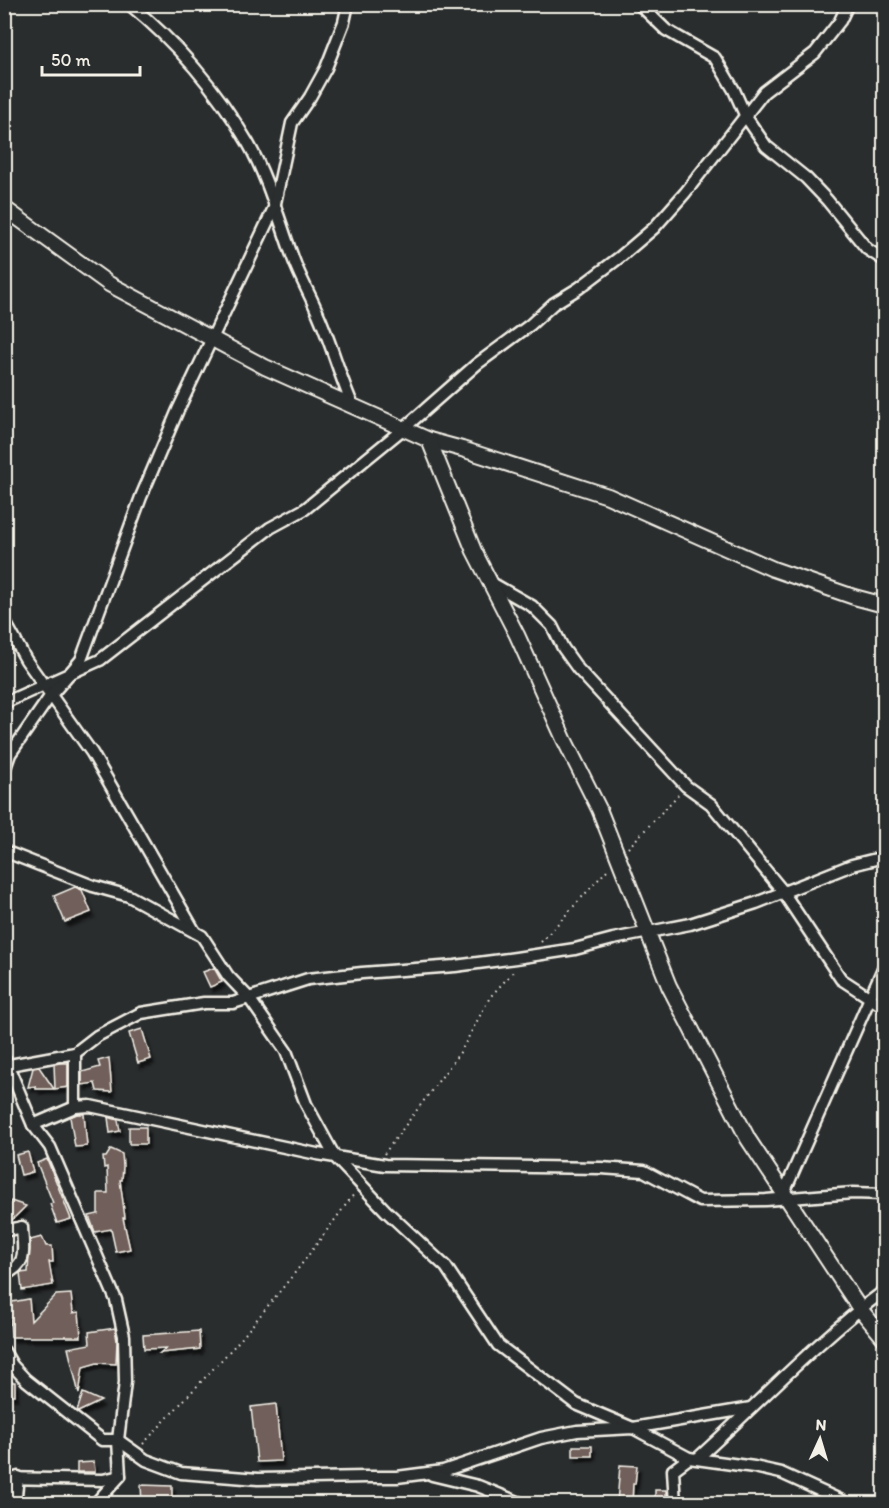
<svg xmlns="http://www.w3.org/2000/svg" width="889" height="1508" font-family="Itim,sans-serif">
<defs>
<filter id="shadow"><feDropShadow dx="3" dy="5" stdDeviation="1.5" flood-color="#0009"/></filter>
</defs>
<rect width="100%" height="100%" fill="#2a2d2e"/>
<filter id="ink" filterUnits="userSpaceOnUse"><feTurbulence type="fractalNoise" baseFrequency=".0167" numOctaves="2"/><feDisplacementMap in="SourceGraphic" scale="12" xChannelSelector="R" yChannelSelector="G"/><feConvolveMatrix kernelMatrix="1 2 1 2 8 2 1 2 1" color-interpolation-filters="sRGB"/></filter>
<g filter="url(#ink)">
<g fill="#705e5a" stroke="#f4f1e8" stroke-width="1.5" filter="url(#shadow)">
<polygon points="75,887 82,890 91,912 65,922 54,896"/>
<polygon points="214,968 222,982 210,987 203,972"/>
<polygon points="142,1029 151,1059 138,1063 129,1033"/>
<polygon points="109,1058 112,1092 97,1091 95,1083 82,1085 82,1072 100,1067 98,1061"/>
<polygon points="60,1063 68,1063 68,1087 55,1089 54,1064"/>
<polygon points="39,1067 54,1089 36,1089 36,1086 28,1087 33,1068"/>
<polygon points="77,1114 84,1114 87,1146 75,1147 70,1117"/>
<polygon points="108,1117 118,1120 120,1131 110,1133"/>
<rect x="129" y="1127" width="17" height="17"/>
<polygon points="111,1149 122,1154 123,1166 122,1180 120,1180 125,1218 123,1218 130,1249 116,1252 111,1229 95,1232 89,1216 98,1214 98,1193 108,1193 107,1167 104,1168 103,1157 106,1157"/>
<polygon points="28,1152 33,1172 21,1175 16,1155"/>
<polygon points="47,1159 71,1219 57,1223 50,1204 53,1203 37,1163"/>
<polygon points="11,1201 26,1206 12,1220 4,1217"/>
<polygon points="42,1237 46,1246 52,1246 53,1262 49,1262 53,1285 22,1290 20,1273 28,1272 30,1240"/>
<polygon points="71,1294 73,1313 79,1312 81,1337 65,1337 65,1335 65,1337 11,1337 10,1319 9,1320 6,1303 29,1299 31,1321 56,1295"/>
<polygon points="115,1328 117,1341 116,1364 97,1363 83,1367 79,1394 68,1348 90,1344 89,1332"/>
<polygon points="199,1331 200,1349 160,1353 166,1348 144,1349 143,1335"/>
<rect x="4" y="1382" width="11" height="13"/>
<polygon points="83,1393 101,1401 78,1412 77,1411"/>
<polygon points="276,1404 281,1461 257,1462 251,1407"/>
<rect x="573" y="1446" width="19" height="10"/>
<polygon points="94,1462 95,1472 77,1472 77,1463"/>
<polygon points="620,1465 637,1466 635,1484 633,1484 632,1503 617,1503"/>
<polygon points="141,1485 172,1486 172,1503 142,1503"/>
<rect x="655" y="1490" width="11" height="13"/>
</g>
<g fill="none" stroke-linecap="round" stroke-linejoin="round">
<defs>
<g id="minor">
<path d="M129 4C177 43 217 90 248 143 268 178 279 220 293 258 300 278 311 296 319 316 332 346 340 377 353 406"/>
<polyline points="639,4 666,30 715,58 734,90 746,117 766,146 806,178 827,200 867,249 884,260"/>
<polyline points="490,582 532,606 552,626 563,648 578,669 686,786 711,804 781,889 841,979 884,1007"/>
<polyline points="4,620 26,660 92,753 195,932"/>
<polyline points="4,703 100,660 270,528 305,509 403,429 477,364 530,325 553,304 579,288 620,257 654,228 685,193 764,92 815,53 840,21 848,4"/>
<polyline points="4,771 10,754 51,695 81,660 141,497 178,410 274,208 292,123 310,97 326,68 344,22 348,4"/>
<polyline points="4,851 93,886 129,896 202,936 228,976 249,998 286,1051 306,1104 335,1157 386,1211 446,1267 498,1345 576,1404 633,1428 751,1408"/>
<polyline points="6,1061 33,1125 50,1147 116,1300 124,1336 125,1382 118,1440 120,1476 95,1504"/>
<polyline points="4,1066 75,1053 97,1036 141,1013 204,1003 233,1003 308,979 362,973 455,966 516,958 575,949 613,939 690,924 756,903 852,865 884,857"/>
<polyline points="75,1107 75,1053"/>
<polyline points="33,1125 75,1107 90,1106 317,1154 385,1165 601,1168 644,1171 700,1201 766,1200 853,1193 884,1194"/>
<polyline points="783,1195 884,966"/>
<path d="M4 1231 22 1227C23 1252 29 1263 4 1275"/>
<polyline points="4,1351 12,1365 26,1380 102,1440 118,1440 146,1460 181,1473 258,1479 366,1477 397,1477 443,1471 541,1438 577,1431 633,1428 689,1458 754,1467 781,1473 849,1504"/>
<path d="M698 1458C760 1402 817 1340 884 1291"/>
<polyline points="432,1475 478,1486 523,1504"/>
<polyline points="4,1478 103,1480 120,1476"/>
<polyline points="15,1504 18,1477"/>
<polyline points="675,1504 673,1470 689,1458"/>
</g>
<g id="tertiary">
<polyline points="4,208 109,284 265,367 429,440 462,449 608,496 773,569 854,597 884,605"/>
<polyline points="429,440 474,551 517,635 564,739 599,809 669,986 748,1139 860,1309 884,1338"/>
</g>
</defs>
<use href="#minor" stroke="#f4f1e8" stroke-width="15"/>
<use href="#tertiary" stroke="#f4f1e8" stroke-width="18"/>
<g stroke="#f4f1e8" stroke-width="2" stroke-dasharray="1.5 4.5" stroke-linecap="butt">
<polyline points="628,848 678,795"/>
<polyline points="541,942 608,869"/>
<polyline points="384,1154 461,1051 490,997 514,971"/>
<polyline points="143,1444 241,1339 298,1269 354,1194"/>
</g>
<use href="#minor" stroke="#2a2d2e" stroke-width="10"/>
<use href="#tertiary" stroke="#2a2d2e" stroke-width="14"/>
</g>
</g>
<rect width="889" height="1508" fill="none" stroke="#2a2d2e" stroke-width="24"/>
<rect x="12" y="12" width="865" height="1484" fill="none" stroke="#f4f1e8" stroke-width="2" filter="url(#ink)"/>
<g transform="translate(820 1439) rotate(4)" stroke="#2a2d2e" stroke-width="4.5" paint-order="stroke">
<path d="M0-4.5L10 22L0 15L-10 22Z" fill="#f4f1e8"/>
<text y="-9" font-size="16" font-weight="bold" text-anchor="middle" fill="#f4f1e8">N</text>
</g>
<path d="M42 66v9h98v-9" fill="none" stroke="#f4f1e8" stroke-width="3"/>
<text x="51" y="66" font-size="18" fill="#f4f1e8" stroke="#2a2d2e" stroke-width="4.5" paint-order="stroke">50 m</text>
</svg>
